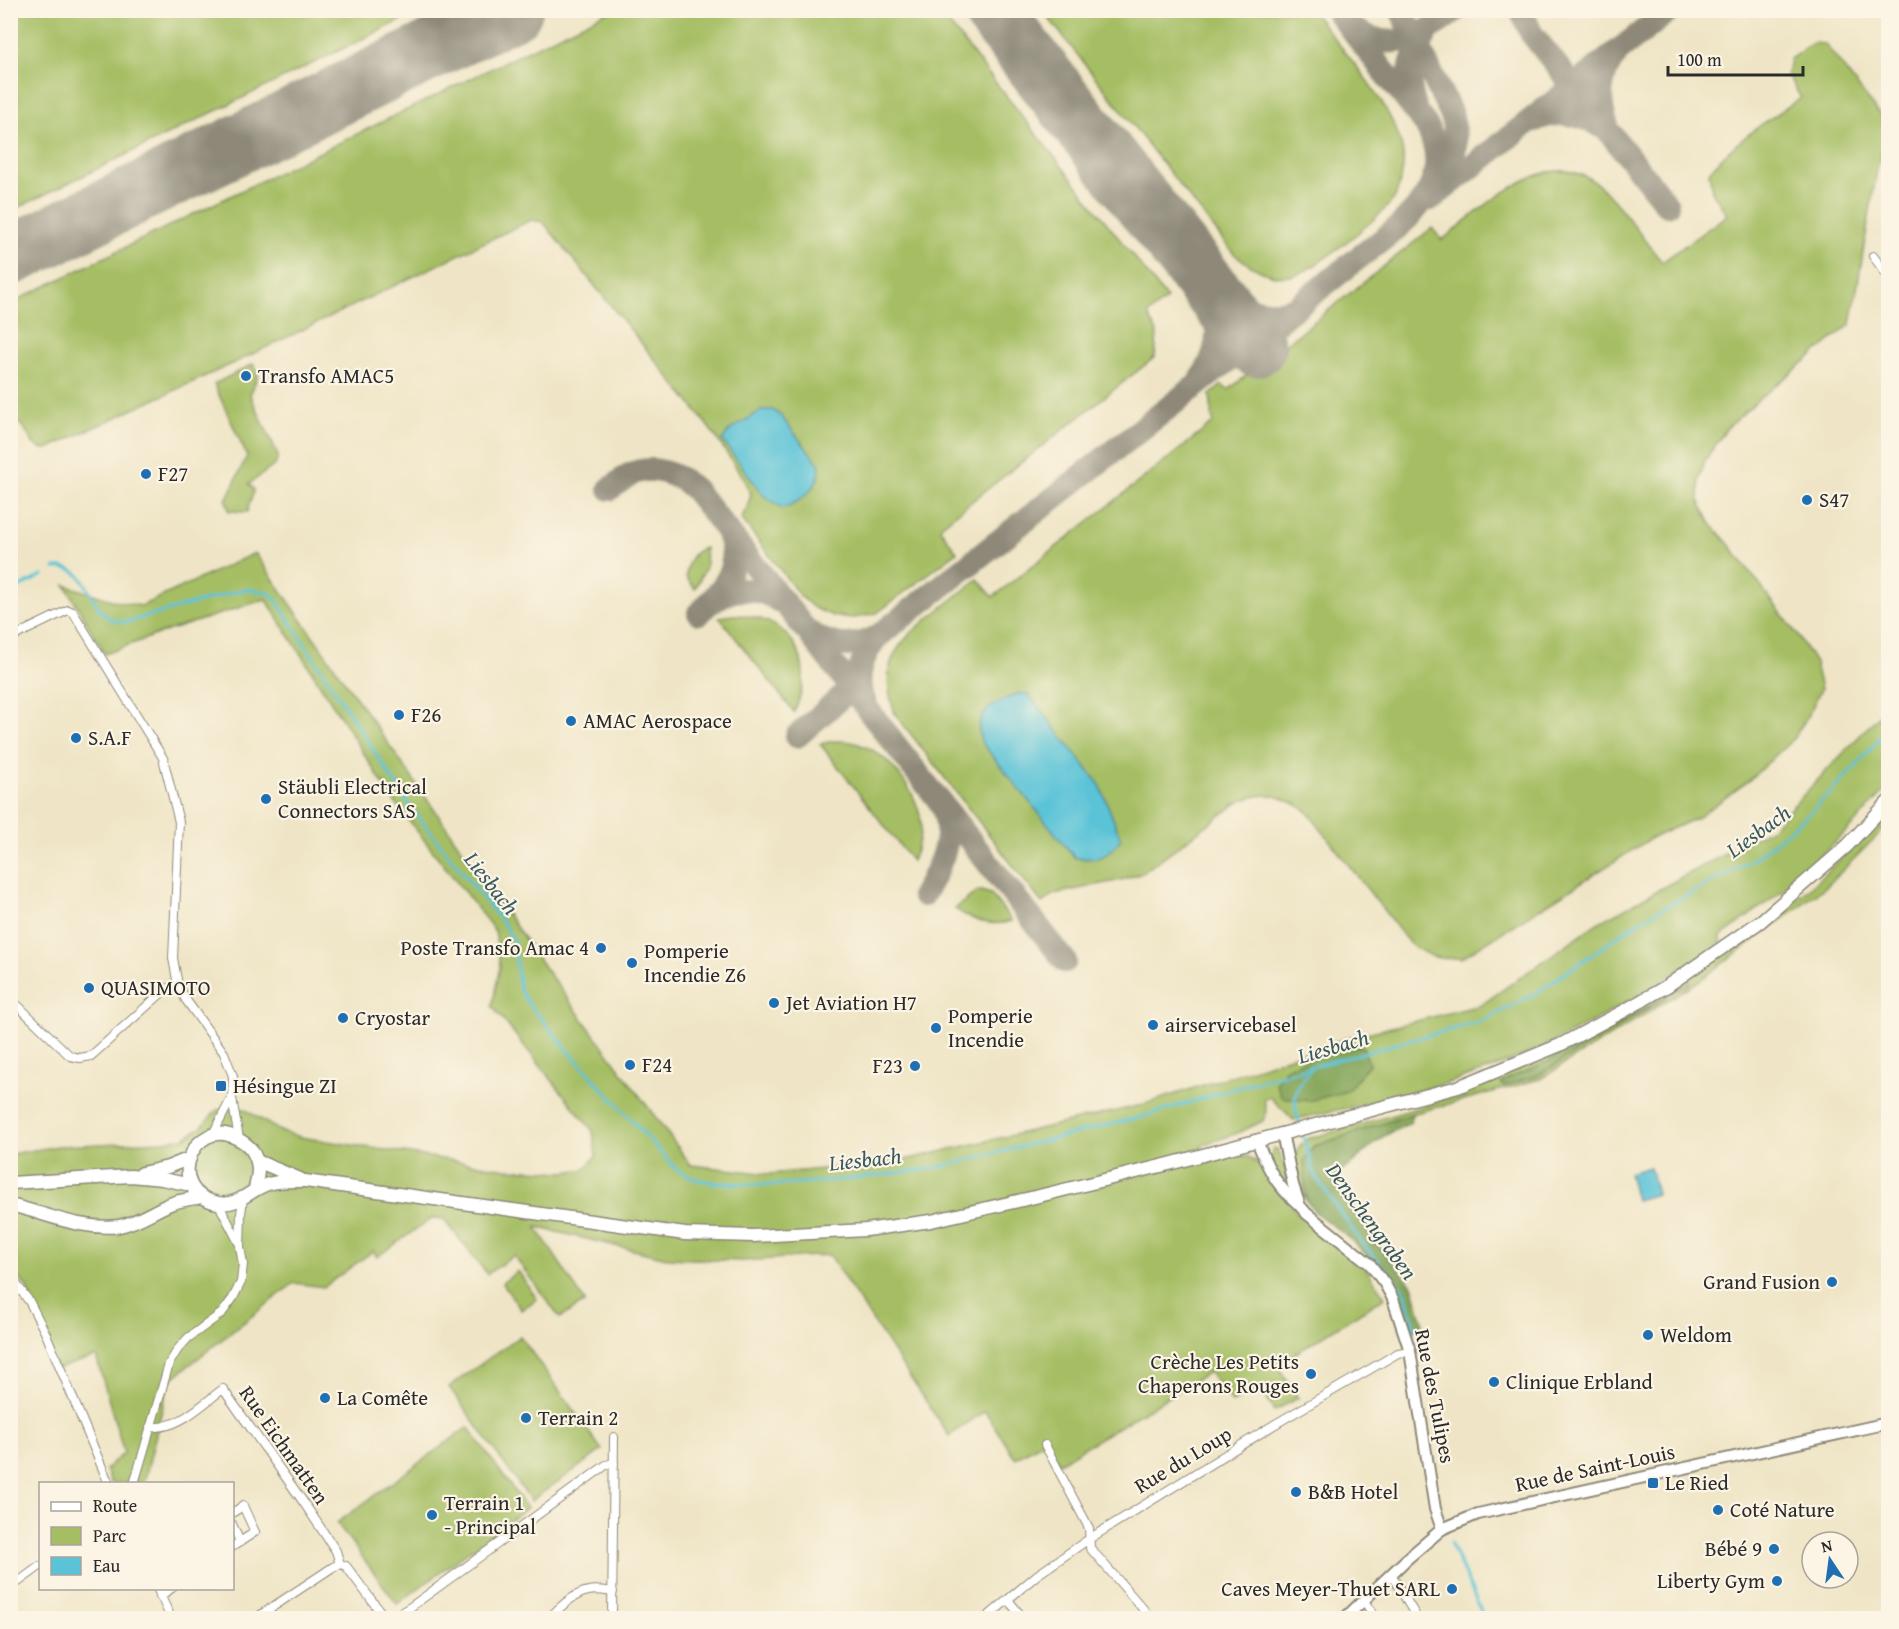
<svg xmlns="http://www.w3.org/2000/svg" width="1899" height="1629" font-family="'Gentium Book Plus',serif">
<rect width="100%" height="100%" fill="#fcf5e5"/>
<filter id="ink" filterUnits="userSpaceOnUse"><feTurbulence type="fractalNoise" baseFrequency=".0167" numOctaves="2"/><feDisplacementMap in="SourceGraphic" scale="12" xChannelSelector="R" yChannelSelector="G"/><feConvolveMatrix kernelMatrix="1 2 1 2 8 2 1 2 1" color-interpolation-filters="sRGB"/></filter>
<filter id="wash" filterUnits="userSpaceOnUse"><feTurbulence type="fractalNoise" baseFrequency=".008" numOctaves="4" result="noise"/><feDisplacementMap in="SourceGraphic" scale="24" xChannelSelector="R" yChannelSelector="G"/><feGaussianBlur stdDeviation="1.35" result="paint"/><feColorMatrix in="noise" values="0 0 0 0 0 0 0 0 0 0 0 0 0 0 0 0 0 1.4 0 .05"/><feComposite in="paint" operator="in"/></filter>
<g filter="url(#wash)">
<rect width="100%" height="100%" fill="#efe5c6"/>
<g fill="#a5be63" stroke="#687447" stroke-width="1.5">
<polygon points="11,10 420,10 420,11 11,211"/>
<path d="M609 11H939L1167 299 1148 314 1157 334 1155 357 942 525 940 529 957 552 877 613 854 618 833 616 814 608 800 596 741 518 746 510 751 495 743 478 716 437 690 403 543 222 531 220 236 362 47 449C29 449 31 433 20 424 17 421 14 421 11 419V303Z"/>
<path d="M1043 11H1312C1339 45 1400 112 1403 156 1404 168 1400 186 1395 197 1386 213 1313 271 1295 275 1270 281 1251 267 1233 253Z"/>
<path d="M1813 43 1825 44 1881 116 1887 137 1877 170 1851 324 1758 400 1727 428 1705 460 1699 479V500L1711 524 1728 543 1797 634 1815 663 1821 689 1808 716 1793 739 1746 783 1698 817 1650 839 1461 958C1437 960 1428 957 1409 943L1306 810C1281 795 1263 789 1236 804L1142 873 1121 880 1054 894 1042 903 895 714C878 666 894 645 931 616 947 604 962 591 978 579L993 597 1213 423 1210 395 1222 385 1228 390 1432 228 1442 240C1486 207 1551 137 1604 190 1625 211 1643 239 1662 262L1727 215 1712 191 1709 172C1734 141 1768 120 1801 98L1787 74 1790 59Z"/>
<polygon points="253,364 258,375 250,395 278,455 276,464 249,484 254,490 247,512 229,511 226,500 247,456 214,384"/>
<path d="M705 548 706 567 695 589 686 577C687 563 691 551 705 548Z"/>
<path d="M255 553 547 971 691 1165 769 1174 896 1162 1142 1105 1351 1037 1481 1005 1596 924 1772 828 1887 707 1888 787 1856 822 1787 888 1720 937 1722 941C1655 987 1584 1031 1508 1062 1440 1090 1365 1103 1293 1120 1286 1111 1278 1106 1270 1097L1264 1099 1266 1112 1263 1121 1238 1133 1202 1145 1206 1161 1236 1154 1249 1157 1261 1165 1278 1190 1302 1218 1365 1267 1385 1297 1277 1365 1298 1398 1274 1411 1261 1387 1232 1402 1209 1372 1059 1463 1045 1441 1015 1458 985 1411 949 1436 829 1255 743 1261 667 1258 536 1227 585 1302 560 1318 514 1256 487 1274 444 1219 432 1218 377 1257 373 1251 324 1287 294 1283 169 1381 144 1483H111L106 1469 124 1453 96 1356 57 1369 26 1286 11 1270V1154L59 1146 164 1141 184 1138 200 1128 217 1110 244 1109 280 1131 300 1137 508 1169 564 1172 585 1169 596 1156 593 1131 492 1006 500 966 495 931 393 800 266 599 158 634 105 654 65 585 115 601 141 606Z"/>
<path d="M733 615C790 615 819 660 794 712L719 617Z"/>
<path d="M833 741C843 741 852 741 861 745 889 754 920 795 921 825 921 838 917 849 912 861L820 744Z"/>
<path d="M1888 811V825L1828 885 1699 981 1540 1079 1412 1114 1314 1146 1304 1161 1306 1200C1293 1179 1286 1155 1307 1139 1351 1127 1395 1116 1438 1101 1457 1095 1475 1087 1493 1079 1607 1034 1715 972 1807 890 1835 865 1862 838 1888 811Z"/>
<path d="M981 891 991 894 1012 921C990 927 974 922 955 909L976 892Z"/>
<path d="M1273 1148 1277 1149 1284 1163 1290 1192C1281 1179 1266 1165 1273 1148Z"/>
<polygon points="518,1271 537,1299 521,1310 502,1283"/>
<polygon points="520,1336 602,1450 531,1501 449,1387"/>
<polygon points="468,1427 527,1508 397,1604 337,1523"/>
</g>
<g fill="#84a559" stroke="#586842" stroke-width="1.5">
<polygon points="1691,982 1537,1076 1503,1086 1501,1083 1507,1079 1534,1068 1583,1044"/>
<polygon points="1345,1047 1363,1047 1369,1064 1347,1091 1309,1101 1281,1097 1276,1082 1288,1067"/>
<polygon points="1412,1114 1410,1123 1384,1136 1333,1179 1378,1246 1412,1285 1423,1322 1421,1328 1413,1332 1410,1331 1397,1289 1373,1261 1348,1237 1316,1213 1306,1200 1304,1160 1314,1146"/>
</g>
<g fill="#5ac3d7" stroke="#427781" stroke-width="1.5">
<path d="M762 410H773L780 415 820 465C821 486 801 503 782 508L764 496 722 440 730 430Z"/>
<path d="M1020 693 1029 695 1100 785 1121 839C1104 859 1101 860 1075 858L982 743C970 712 995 703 1020 693Z"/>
<polygon points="1650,1167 1657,1194 1636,1200 1629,1173"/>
</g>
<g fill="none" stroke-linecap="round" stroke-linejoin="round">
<g stroke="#5ac3d7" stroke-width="3">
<path d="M55 568C91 563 86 608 113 620 117 621 123 621 127 622L246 589 268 592 276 600 411 808 503 923 513 940 520 990 527 1002 572 1055 677 1170 695 1179 718 1183 768 1185 844 1180 935 1168 1145 1116 1266 1079 1482 1021 1535 994 1640 921 1754 859 1808 815 1860 762 1888 728"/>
<polyline points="10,595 20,587 43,575"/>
<path d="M1300 1125C1291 1095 1293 1091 1312 1067"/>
<polyline points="1302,1132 1315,1176 1359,1239 1405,1292 1415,1330"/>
<polyline points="1450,1542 1484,1618"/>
</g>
<g stroke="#8d8878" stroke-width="24">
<path d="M1401 10 1452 116C1458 142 1456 167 1439 188"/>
<polyline points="1521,10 1531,33 1667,205"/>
<path d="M1351 27C1392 56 1421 37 1456 10"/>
<path d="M1415 106C1406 81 1408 60 1424 38"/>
<path d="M1535 120C1559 109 1583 114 1604 128"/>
<path d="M1607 126C1598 102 1599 77 1615 56"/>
<polyline points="1431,199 1670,10"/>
<path d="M1194 268C1218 305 1228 339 1202 377"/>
<path d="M1203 278C1223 301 1263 320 1293 309"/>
<path d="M610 489C616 485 622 479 629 475 651 464 677 473 694 489L805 629C828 647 851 650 877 637L1347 267C1392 230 1463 193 1426 125L1336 10"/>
<path d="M712 602C733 585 761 587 782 603"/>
<path d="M699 613C723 590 743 567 727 532"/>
<polyline points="811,636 863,703"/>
<path d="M877 637C858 662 854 681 868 710L1065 961"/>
<polyline points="797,736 845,694 857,674"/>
<path d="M923 895C939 868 957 836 941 804"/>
</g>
<g stroke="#8d8878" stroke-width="60">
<polyline points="992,10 1256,347"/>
<polyline points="10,256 513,10"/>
</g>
</g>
</g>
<g filter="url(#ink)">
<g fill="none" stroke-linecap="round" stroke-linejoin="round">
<defs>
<g id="street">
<polyline points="1873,256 1888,276"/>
<polyline points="10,638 68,610 73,612 163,758 179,822 173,958 178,985 186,1000 224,1053 233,1076 232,1098 239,1139"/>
<polyline points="10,998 70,1056 80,1058 91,1056 166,989 178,985"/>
<polyline points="213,1134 231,1099"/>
<polyline points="218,1203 239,1243"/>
<polyline points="10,1276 29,1301 46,1334 109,1484"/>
<path d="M150 1427C178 1430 201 1405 223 1389L304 1503 336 1551 340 1564"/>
<polyline points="1045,1445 1089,1528 1090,1548 1151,1618"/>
<polyline points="134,1484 169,1364 178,1349 188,1338 222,1313 233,1298 241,1282 243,1264 240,1247 241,1214 243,1198"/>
<polyline points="232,1513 243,1506 255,1532 232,1547"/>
<polyline points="232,1524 240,1542"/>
<polyline points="1391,1574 1417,1618"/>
<polyline points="10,1588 40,1566"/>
<polyline points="157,1588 171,1618"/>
<polyline points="160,1596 172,1588"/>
<polyline points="1008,1600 1023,1618"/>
<polyline points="1364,1601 1376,1618"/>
<polyline points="256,1618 333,1567 340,1564 346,1566 385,1618"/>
<polyline points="387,1618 394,1617 412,1606 606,1465 614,1463"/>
<path d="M550 1618C558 1608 575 1593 589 1591 596 1589 606 1591 613 1592"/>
<polyline points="612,1618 614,1437"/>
<polyline points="986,1618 1037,1575 1089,1539 1277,1423 1398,1353 1410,1351"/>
</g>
<g id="secondary">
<polyline points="1282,1133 1293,1185 1299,1203"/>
<path d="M1257 1140C1263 1157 1270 1174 1282 1188 1289 1197 1299 1203 1306 1213L1370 1264 1385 1284 1393 1299 1410 1351 1435 1509 1442 1529"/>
<polyline points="1345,1618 1408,1558 1442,1529 1478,1514 1888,1423"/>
</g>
<g id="primary">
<polyline points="257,1161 300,1179"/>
<polyline points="142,1173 168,1167 190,1158"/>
<polyline points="10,1183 131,1176 162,1179 191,1185"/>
<path d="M255 1188C259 1173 260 1162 251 1149 247 1144 242 1141 236 1138 193 1115 162 1192 218 1203 238 1207 251 1189 268 1184 280 1180 293 1181 305 1181L685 1234 753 1236 866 1230 931 1221 1035 1197 1169 1164 1458 1087 1560 1045 1624 1011 1667 986 1761 921 1847 846 1888 802"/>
<path d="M10 1205C46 1213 81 1231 119 1226 137 1223 153 1211 170 1204 180 1200 191 1199 201 1197"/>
</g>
</defs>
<use href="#street" stroke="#8d8878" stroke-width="10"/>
<use href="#secondary" stroke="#8d8878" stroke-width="14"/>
<use href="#primary" stroke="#8d8878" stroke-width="15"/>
<use href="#street" stroke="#fff" stroke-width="8"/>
<use href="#secondary" stroke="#fff" stroke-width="10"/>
<use href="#primary" stroke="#fff" stroke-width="12"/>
</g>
</g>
<g fill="#1f6fb2" stroke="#fcf5e5" stroke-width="2">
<circle cx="246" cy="376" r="6"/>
<circle cx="146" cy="474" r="6"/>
<circle cx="1807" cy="500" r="6"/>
<circle cx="399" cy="715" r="6"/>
<circle cx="571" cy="721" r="6"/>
<circle cx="76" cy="738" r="6"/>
<circle cx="266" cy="799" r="6"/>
<circle cx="601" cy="948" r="6"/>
<circle cx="632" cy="963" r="6"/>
<circle cx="89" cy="988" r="6"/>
<circle cx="774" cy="1003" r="6"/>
<circle cx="343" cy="1018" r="6"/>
<circle cx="1153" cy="1025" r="6"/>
<circle cx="936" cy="1028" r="6"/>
<circle cx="630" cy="1065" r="6"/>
<circle cx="915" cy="1066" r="6"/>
<rect x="215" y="1080" width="12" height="12" rx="3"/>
<circle cx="1832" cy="1282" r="6"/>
<circle cx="1648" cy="1335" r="6"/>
<circle cx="1311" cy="1374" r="6"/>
<circle cx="1494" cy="1382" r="6"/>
<circle cx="325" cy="1398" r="6"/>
<circle cx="526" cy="1418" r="6"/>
<rect x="1647" y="1477" width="12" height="12" rx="3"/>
<circle cx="1296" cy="1492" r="6"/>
<circle cx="1718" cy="1510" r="6"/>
<circle cx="432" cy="1515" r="6"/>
<circle cx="1774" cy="1549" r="6"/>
<circle cx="1777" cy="1581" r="6"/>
<circle cx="1452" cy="1589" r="6"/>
</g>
<g text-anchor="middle" stroke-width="4.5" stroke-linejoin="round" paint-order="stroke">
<g font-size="21" fill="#2b2b2b" stroke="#fcf5e5" text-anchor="start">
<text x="258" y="383">Transfo AMAC5</text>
<text x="158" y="481">F27</text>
<text x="1819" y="507">S47</text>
<text x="411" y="722">F26</text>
<text x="583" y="728">AMAC Aerospace</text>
<text x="88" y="745">S.A.F</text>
<text x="278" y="794">Stäubli Electrical<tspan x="278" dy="24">Connectors SAS</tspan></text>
<text x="589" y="955" text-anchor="end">Poste Transfo Amac 4</text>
<text x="644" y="958">Pomperie<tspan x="644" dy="24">Incendie Z6</tspan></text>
<text x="101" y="995">QUASIMOTO</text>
<text x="786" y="1010">Jet Aviation H7</text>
<text x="948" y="1023">Pomperie<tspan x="948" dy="24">Incendie</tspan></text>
<text x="355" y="1025">Cryostar</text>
<text x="1165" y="1032">airservicebasel</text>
<text x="642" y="1072">F24</text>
<text x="903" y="1073" text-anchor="end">F23</text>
<text x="233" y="1093">Hésingue ZI</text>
<text x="1820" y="1289" text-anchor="end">Grand Fusion</text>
<text x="1660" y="1342">Weldom</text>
<text x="1299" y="1369" text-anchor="end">Crèche Les Petits<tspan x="1299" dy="24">Chaperons Rouges</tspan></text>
<text x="1506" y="1389">Clinique Erbland</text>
<text x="337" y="1405">La Comête</text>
<text x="538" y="1425">Terrain 2</text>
<text x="1665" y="1490">Le Ried</text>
<text x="1308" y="1499">B&amp;B Hotel</text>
<text x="444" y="1510">Terrain 1<tspan x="444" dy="24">- Principal</tspan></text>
<text x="1730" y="1517">Coté Nature</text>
<text x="1762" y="1556" text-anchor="end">Bébé 9</text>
<text x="1765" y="1588" text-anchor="end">Liberty Gym</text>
<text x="1440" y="1596" text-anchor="end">Caves Meyer-Thuet SARL</text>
</g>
<g font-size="21" fill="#2b2b2b" stroke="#fcf5e5">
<text transform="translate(1435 1396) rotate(79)" y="7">Rue des Tulipes</text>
<text transform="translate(284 1445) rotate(55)" y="7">Rue Eichmatten</text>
<text transform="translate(1183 1460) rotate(-31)" y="7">Rue du Loup</text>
<text transform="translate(1595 1468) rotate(-12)" y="7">Rue de Saint-Louis</text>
</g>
<g font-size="22" font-style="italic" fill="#39595f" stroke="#fcf5e5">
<text transform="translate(1758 831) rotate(-36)" y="8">Liesbach</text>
<text transform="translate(492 883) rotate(52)" y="8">Liesbach</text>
<text transform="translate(1333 1046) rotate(-16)" y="8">Liesbach</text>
<text transform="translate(865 1159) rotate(-6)" y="8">Liesbach</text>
<text transform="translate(1372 1221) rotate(54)" y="8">Denschengraben</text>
</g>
</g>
<rect width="1899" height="1629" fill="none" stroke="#fcf5e5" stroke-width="36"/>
<rect x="39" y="1482" width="195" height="108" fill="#fcf5e5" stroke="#a8a49b" stroke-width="1.5"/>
<rect x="51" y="1502" width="30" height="9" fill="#ffffff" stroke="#a8a49b" stroke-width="1.5"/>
<text x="93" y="1512" font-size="18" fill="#2b2b2b">Route</text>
<rect x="51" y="1527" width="30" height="18" fill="#a5be63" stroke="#a8a49b" stroke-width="1.5"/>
<text x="93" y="1542" font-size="18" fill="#2b2b2b">Parc</text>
<rect x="51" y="1557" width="30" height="18" fill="#5ac3d7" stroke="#a8a49b" stroke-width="1.5"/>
<text x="93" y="1572" font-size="18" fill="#2b2b2b">Eau</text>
<g transform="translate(1830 1560) rotate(347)"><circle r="28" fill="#fcf5e5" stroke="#a8a49b" stroke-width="1.5"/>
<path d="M0-4.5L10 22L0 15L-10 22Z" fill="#1f6fb2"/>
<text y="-9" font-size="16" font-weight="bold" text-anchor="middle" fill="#2b2b2b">N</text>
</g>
<path d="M1668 66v9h135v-9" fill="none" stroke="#2b2b2b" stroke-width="3"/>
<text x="1677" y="66" font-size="18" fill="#2b2b2b" stroke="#fcf5e5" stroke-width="4.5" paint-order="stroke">100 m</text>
</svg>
